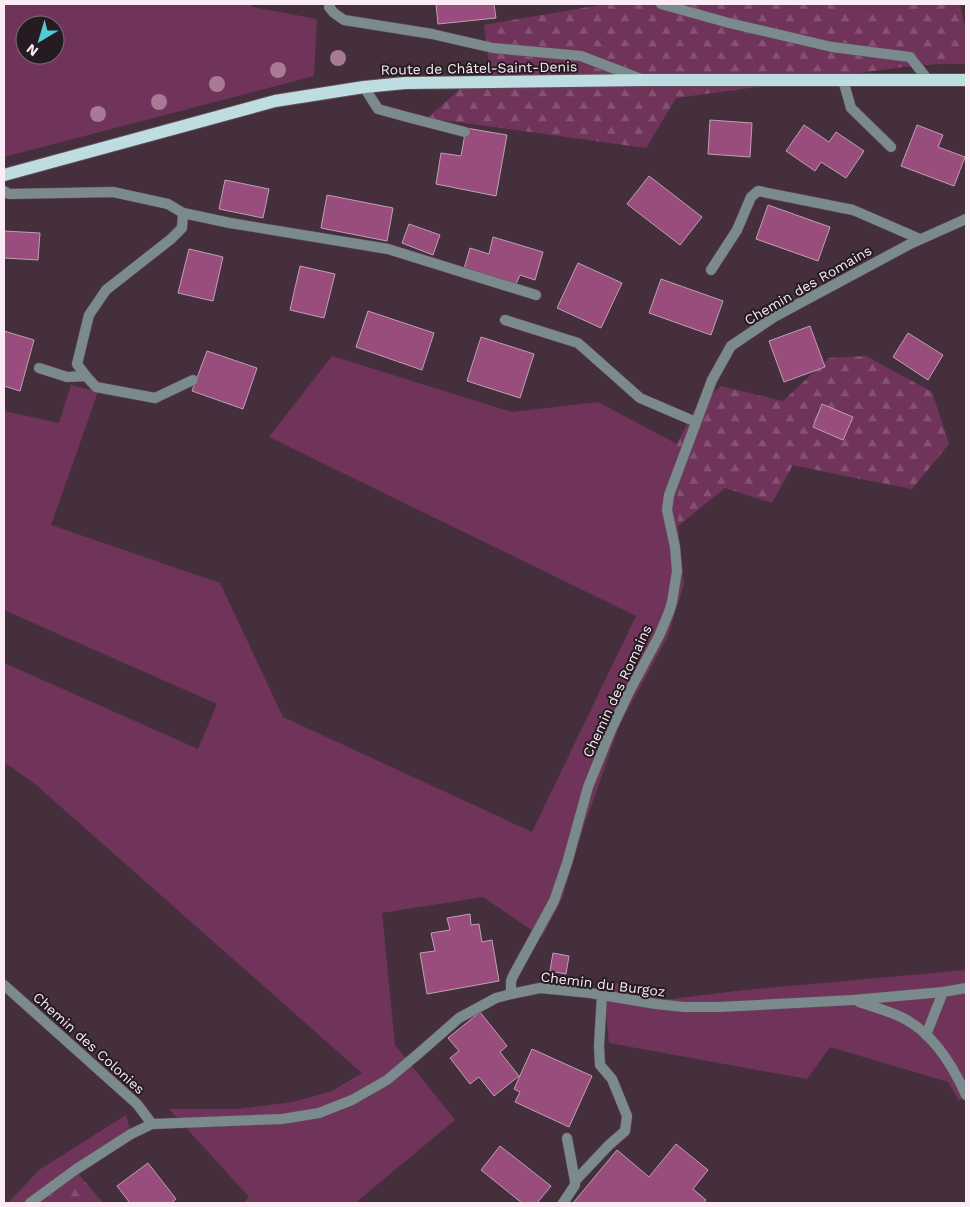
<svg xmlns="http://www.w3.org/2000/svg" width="970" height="1207" font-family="'Work Sans',sans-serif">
<defs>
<pattern id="forest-firs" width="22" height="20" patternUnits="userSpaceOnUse" patternTransform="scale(1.25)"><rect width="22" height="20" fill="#70345b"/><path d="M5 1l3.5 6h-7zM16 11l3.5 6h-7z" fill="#855273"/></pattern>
</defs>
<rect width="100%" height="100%" fill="#462f3d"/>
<g fill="#70345b" fill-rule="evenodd">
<path d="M4 4H251L252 7 317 19 314 76 4 157ZM25 25H55V55H25Z"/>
<polygon points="822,4 901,4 894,13"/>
<polygon points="332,356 512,412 598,402 677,444 678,526 684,584 668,636 620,724 583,829 562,899 542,937 483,897 382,913 395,1045 455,1120 355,1203 243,1203 249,1197 169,1109 237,1109 293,1102 332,1091 362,1073 35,784 11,767 4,763 4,663 198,749 217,704 4,610 4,411 59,423 71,385 98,392 51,525 220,583 283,717 532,832 636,616 269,437"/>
<polygon points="966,970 966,1095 959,1101 948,1082 830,1047 807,1079 609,1043 602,978 664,1000 744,990"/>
<polygon points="126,1115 131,1134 30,1203 8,1203 39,1170"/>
</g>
<g fill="url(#forest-firs)">
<polygon points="606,4 822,4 894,13 901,4 960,4 966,33 966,64 940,64 903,67 676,98 646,148 427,118 489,64 484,25"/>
<polygon points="866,356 932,392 949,444 912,489 845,476 793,465 772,503 725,488 678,526 677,444 694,410 721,386 783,401 829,358"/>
<polygon points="75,1170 103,1203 30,1203"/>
</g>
<g fill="#984d7d" stroke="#bea1b2">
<polygon points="436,4 494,4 496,18 438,24"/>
<polygon points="710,120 752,123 750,157 708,154"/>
<polygon points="804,125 829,142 836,132 864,151 846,178 821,162 815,171 786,151"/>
<polygon points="917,125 943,135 938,147 965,157 954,186 901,166"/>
<polygon points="466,128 507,135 496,196 436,184 441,153 461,156"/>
<polygon points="649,176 702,217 680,245 627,204"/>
<polygon points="225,180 269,189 263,218 219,209"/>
<polygon points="327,195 393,208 387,241 321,228"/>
<polygon points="768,205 830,227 818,261 756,239"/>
<polygon points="409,224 440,235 433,255 402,243"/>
<polygon points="4,231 40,233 38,260 4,258"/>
<polygon points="493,237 543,252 535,280 520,275 516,284 464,269 470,248 489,254"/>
<polygon points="189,249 223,257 213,301 178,293"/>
<polygon points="578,263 622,283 601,328 557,308"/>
<polygon points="300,266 335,274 324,318 290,310"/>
<polygon points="661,279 723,301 711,335 649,313"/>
<polygon points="368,311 434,333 422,370 356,347"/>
<polygon points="810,326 825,367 784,382 769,341"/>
<polygon points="4,331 34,340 20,391 4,386"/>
<polygon points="908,333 943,355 928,380 893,357"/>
<polygon points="481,337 534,354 520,398 467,381"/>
<polygon points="207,351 257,368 243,409 192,391"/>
<polygon points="822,404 853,417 843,440 813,427"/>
<polygon points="470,914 471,925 479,924 482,942 492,940 499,981 427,994 420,953 435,951 431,933 450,930 447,918"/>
<polygon points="553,953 569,956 566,974 550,971"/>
<polygon points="480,1012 507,1046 500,1052 519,1076 494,1096 479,1077 470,1084 450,1058 459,1051 448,1038"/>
<polygon points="532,1049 592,1076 569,1127 515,1102 520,1092 514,1089"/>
<polygon points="676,1144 708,1170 693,1189 706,1200 704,1203 573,1203 617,1150 649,1177"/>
<polygon points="500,1146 551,1186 537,1203 522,1203 481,1170"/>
<polygon points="148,1163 176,1199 171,1203 130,1203 117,1186"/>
</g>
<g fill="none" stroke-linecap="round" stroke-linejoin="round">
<defs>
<g id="service">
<polyline points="330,4 329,7 334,13 344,20 432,34 493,48 581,56 641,79"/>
<polyline points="661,4 729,23 832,47 910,57 928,80"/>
<polyline points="843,80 851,108 891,147"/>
<polyline points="364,87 378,109 407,117 465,132"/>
<polyline points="183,213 230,223 388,249 536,295"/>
<polyline points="711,270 737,230 751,197 758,191 853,210 920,239"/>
<polyline points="505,320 578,343 640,398 696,422"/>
<polyline points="39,368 67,377 86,376"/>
<polyline points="155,398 193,380"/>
<polyline points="567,1138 575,1181"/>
<polyline points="563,1203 575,1185 575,1181 609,1145 625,1131 627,1116 612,1079 600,1065 599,1046 602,995"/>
</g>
<g id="minor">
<polyline points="4,191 9,194 113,192 168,204 183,213 182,228 171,239 106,290 89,315 77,364 86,376 96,387 155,398"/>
<polyline points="4,985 137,1104 152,1124"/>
<polyline points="511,994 511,981 513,976 554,901 567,863 588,787 611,730 629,692 659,636 669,612 672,602 677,571 675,547 667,510 669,495 712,380 731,346 774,317 910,244 966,219"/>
<path d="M859 1002C874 1007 889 1011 903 1018 933 1033 953 1066 966 1095"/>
<polyline points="926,1035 943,992"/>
<polyline points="30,1203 75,1170 131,1134 152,1124 282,1119 319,1113 352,1100 387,1080 418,1054 459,1018 496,998 511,994 540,988 590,993 656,1004 684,1007 719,1007 853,1000 943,992 966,988"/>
</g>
<polyline id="primary" points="4,175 275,101 364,87 405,83 644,80 966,80"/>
</defs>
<use href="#service" stroke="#634d5a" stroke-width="11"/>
<use href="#minor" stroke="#634d5a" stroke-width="11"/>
<use href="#primary" stroke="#634d5a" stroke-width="14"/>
<use href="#service" stroke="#7b8a8c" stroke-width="10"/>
<use href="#minor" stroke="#7b8a8c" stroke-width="10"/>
<use href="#primary" stroke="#bddde0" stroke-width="12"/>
</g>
<g fill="#a87a96">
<circle cx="338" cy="58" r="8"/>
<circle cx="278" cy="70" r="8"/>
<circle cx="217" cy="84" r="8"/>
<circle cx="159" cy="102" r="8"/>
<circle cx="98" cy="114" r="8"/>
</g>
<g text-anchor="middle" stroke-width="4" stroke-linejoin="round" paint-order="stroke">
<g font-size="14" fill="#faebf4" stroke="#251b21">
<text transform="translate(479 68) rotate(-1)" y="5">Route de Châtel-Saint-Denis</text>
<text transform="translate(808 285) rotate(-30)" y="5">Chemin des Romains</text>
<text transform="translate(617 691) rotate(-65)" y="5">Chemin des Romains</text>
<text transform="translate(603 984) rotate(7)" y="5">Chemin du Burgoz</text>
<text transform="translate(89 1043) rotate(42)" y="5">Chemin des Colonies</text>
</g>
</g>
<rect width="970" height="1207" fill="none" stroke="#faebf4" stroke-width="10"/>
<g transform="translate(40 40) rotate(218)"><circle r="24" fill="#251b21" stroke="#7a6e75"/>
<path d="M0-4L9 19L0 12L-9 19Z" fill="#52cbd7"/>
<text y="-8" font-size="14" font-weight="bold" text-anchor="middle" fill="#faebf4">N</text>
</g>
</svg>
